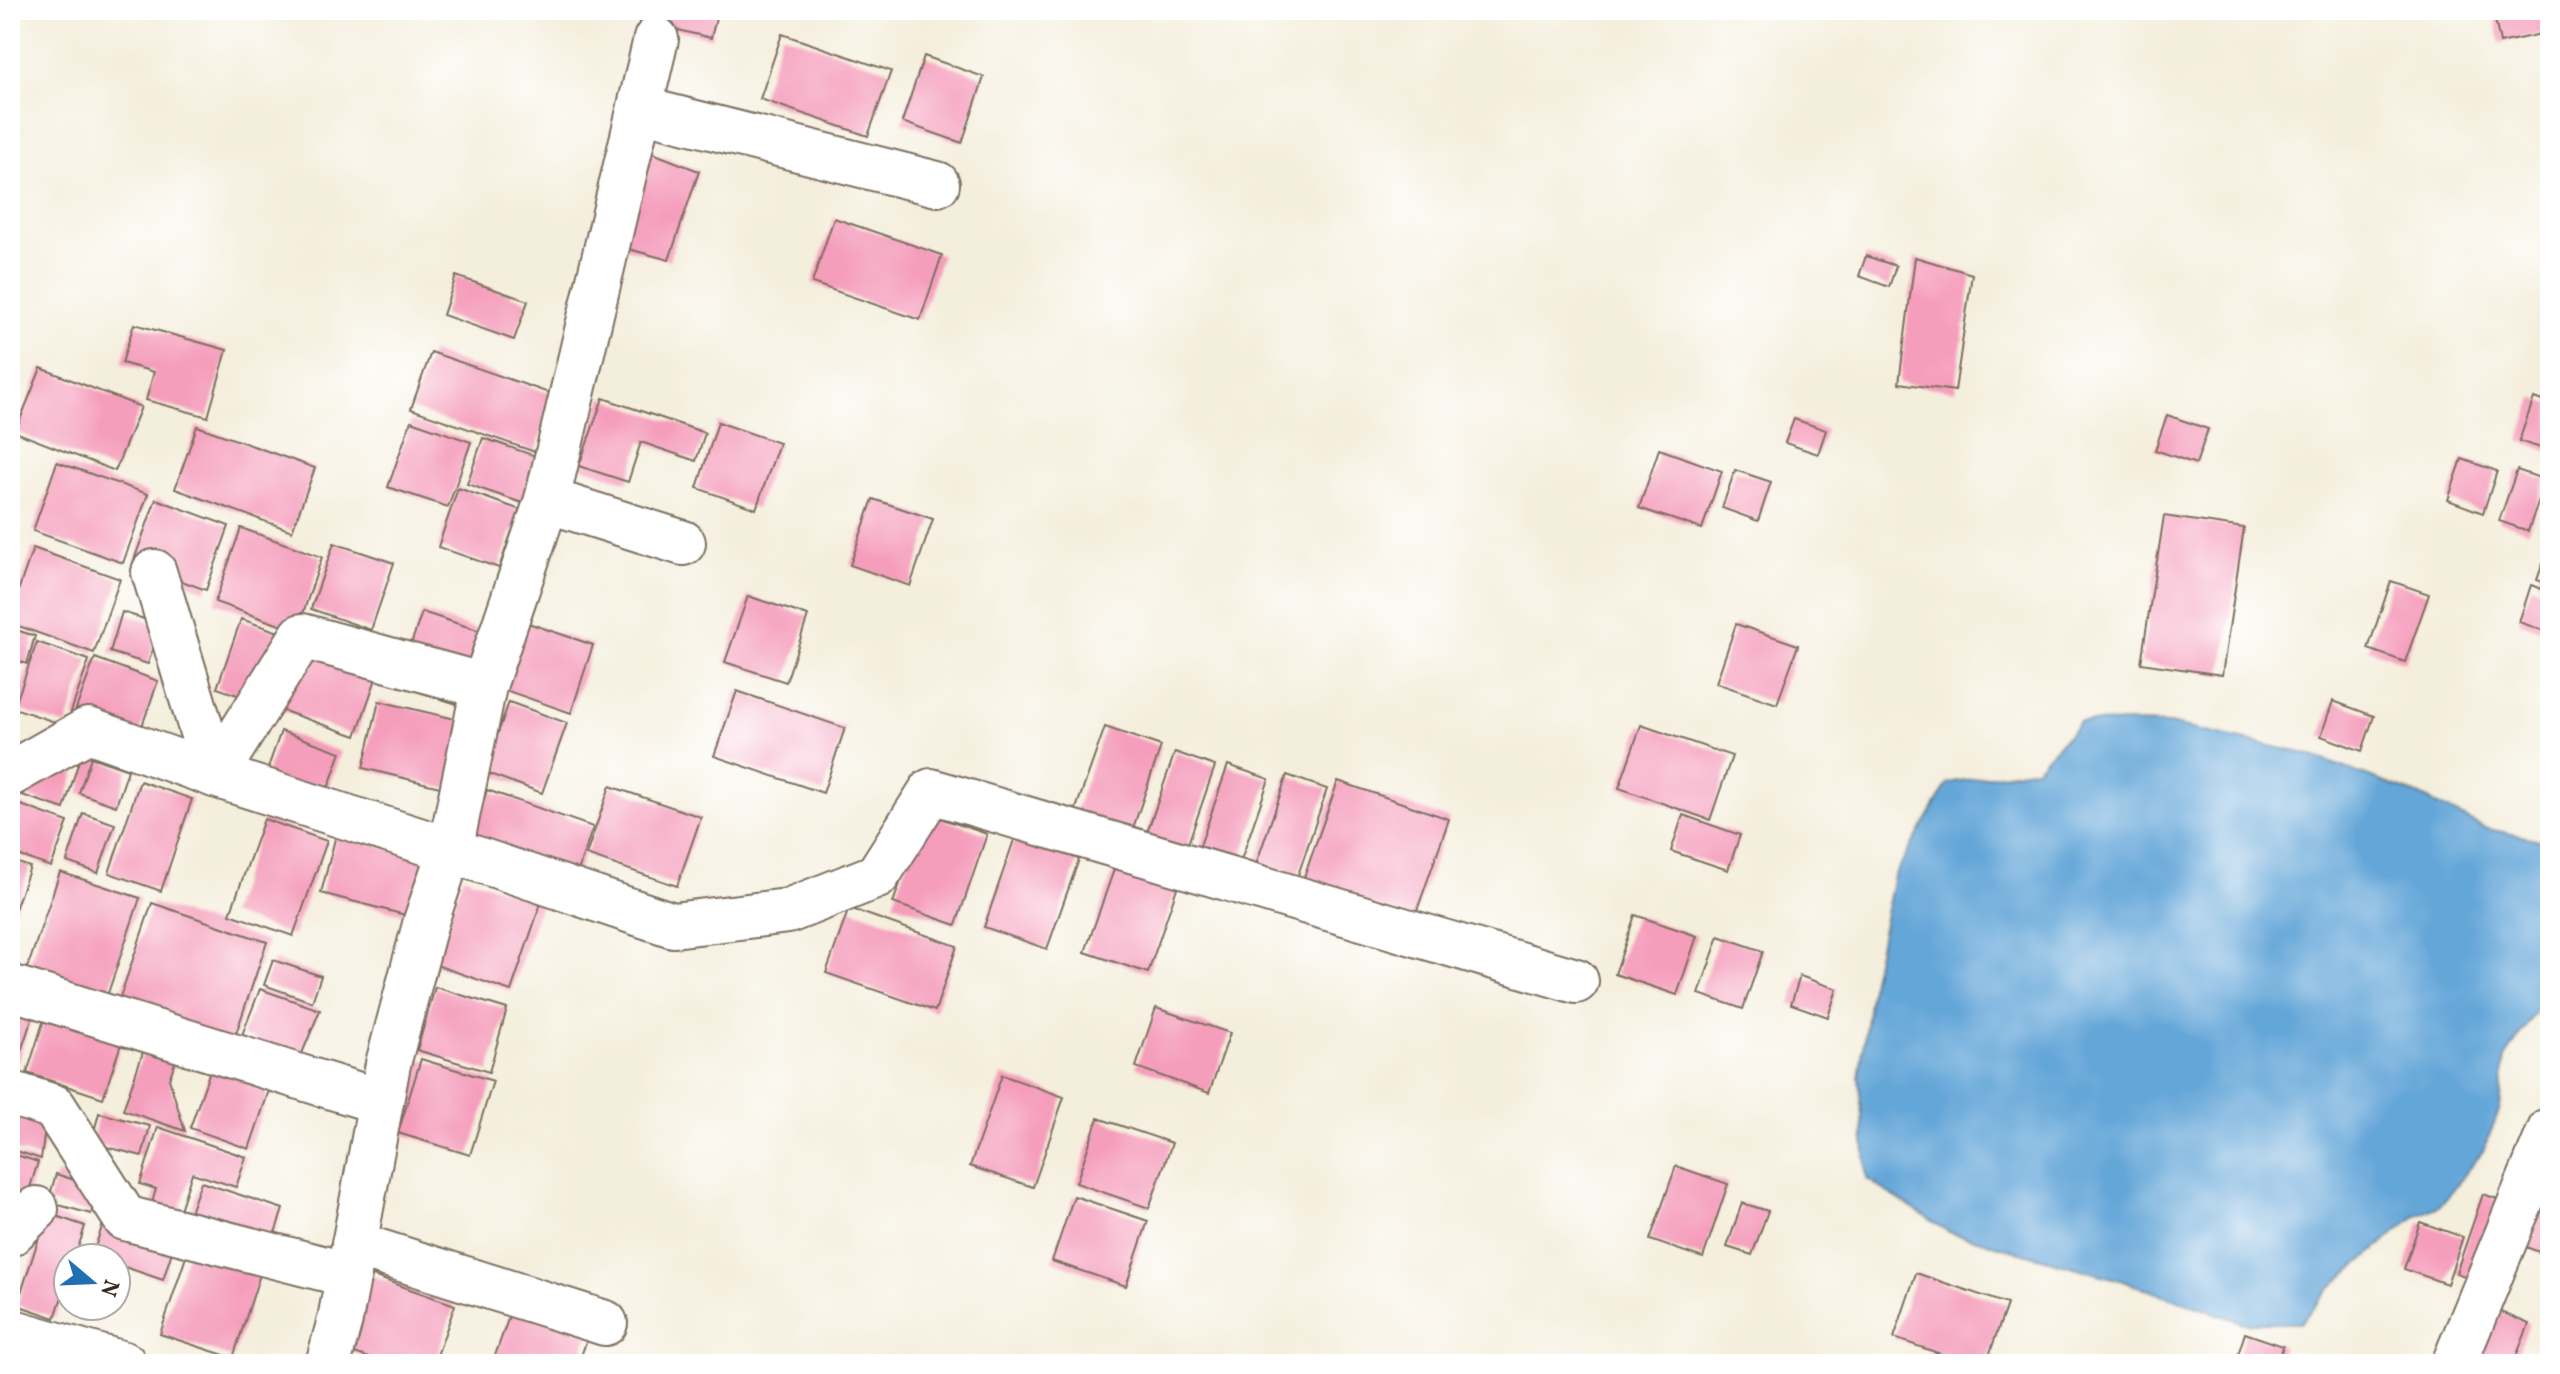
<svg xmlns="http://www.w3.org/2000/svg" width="2560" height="1374" font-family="Vollkorn,serif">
<rect width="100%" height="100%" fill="#fff"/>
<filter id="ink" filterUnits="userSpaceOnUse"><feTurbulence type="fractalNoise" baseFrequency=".0125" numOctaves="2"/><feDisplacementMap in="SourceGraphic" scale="16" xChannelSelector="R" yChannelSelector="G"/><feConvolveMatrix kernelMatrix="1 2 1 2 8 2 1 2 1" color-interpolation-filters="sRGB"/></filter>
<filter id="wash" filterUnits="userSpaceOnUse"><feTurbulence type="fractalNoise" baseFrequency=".006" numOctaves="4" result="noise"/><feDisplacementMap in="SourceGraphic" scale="32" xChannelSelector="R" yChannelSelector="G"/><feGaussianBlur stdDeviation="1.8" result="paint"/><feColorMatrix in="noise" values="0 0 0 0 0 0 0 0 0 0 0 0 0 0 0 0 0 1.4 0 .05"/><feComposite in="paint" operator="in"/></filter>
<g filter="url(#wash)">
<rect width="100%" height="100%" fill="#f4eedc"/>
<polygon fill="#63a6d8" stroke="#4f687b" stroke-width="2" points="2080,722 2169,724 2307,754 2418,795 2484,828 2535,839 2550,845 2550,940 2538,950 2543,1000 2505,1058 2500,1108 2483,1151 2441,1205 2414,1217 2331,1287 2300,1323 2244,1323 2120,1280 1949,1232 1867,1179 1859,1078 1872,979 1894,876 1948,783 2036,768"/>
<g id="blocks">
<g fill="#f59ebc">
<polygon points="621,10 718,10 711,38 620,16"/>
<polygon points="2493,10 2548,10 2550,32 2500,43"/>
<polygon points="782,34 891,71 868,136 760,99"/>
<polygon points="924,56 984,77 962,143 902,122"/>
<polygon points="637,147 699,171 669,260 614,245"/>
<polygon points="834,218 942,255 920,320 812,283"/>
<polygon points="1866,256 1896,266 1889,287 1859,276"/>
<polygon points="1915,257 1972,274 1955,391 1899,383"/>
<polygon points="456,276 528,301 514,340 443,315"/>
<polygon points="134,324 227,350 208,417 146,400 154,372 122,363"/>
<polygon points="431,352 555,395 535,452 411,409"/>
<polygon points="41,368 141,407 115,471 15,432"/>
<polygon points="603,398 705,433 696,461 641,442 628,482 579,466"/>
<polygon points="2534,398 2550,404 2550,451 2519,441"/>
<polygon points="2167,415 2208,429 2196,464 2155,450"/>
<polygon points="1794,419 1826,430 1818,454 1785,443"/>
<polygon points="411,421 471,442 448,507 388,487"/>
<polygon points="718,422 779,443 756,509 697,488"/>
<polygon points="197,426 315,468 292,531 175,489"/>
<polygon points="483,438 547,460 531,506 467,484"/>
<polygon points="1659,449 1722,471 1702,529 1639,508"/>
<polygon points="2462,459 2497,471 2483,513 2448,500"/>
<polygon points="57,462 148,494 123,563 33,531"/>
<polygon points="1735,470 1771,482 1758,521 1722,508"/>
<polygon points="2517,470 2546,480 2528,531 2499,521"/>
<polygon points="458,488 538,516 531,538 512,531 499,568 438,547"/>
<polygon points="156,499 229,526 206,590 133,563"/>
<polygon points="873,499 933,519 910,586 850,565"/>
<polygon points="2164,516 2244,528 2222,675 2141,663"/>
<polygon points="241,528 322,557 297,631 215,602"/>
<polygon points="334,543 394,563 371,630 311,609"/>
<polygon points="2550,543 2550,585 2537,580"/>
<polygon points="33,548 120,579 94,653 10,623 10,614"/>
<polygon points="2391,581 2429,594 2405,662 2368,649"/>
<polygon points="2531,585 2550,592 2550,633 2519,622"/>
<polygon points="748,596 808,616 786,682 725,662"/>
<polygon points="122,612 160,624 148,664 110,652"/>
<polygon points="422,612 499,637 476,710 397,685"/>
<polygon points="241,619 380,667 356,736 217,688"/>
<polygon points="525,622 593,645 571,713 502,689"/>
<polygon points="1736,624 1798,645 1777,704 1716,683"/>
<polygon points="10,628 35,636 27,664 10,658"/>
<polygon points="37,642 89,660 66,726 14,708"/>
<polygon points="95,658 158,681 137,740 73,717"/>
<polygon points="737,691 845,728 823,793 714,756"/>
<polygon points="379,701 472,723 456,791 363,768"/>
<polygon points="2333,701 2374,716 2362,751 2321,736"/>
<polygon points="509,702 567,723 542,793 484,772"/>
<polygon points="1641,725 1732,756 1710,820 1619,788"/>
<polygon points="1105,727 1161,746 1129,840 1072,820"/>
<polygon points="281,731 341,752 324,800 264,779"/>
<polygon points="10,741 78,764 64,809 10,791"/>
<polygon points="1175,752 1215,766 1181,864 1141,850"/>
<polygon points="91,757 128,770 116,806 79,793"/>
<polygon points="1228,765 1269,779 1235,877 1194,863"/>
<polygon points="1287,775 1327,789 1294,887 1253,873"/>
<polygon points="140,781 192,799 161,891 109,873"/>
<polygon points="1338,781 1449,819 1414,919 1303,880"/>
<polygon points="610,786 701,817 677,886 586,855"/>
<polygon points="487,790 593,827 575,880 469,843"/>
<polygon points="10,801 68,822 51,867 10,852"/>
<polygon points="83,813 115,824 98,873 67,862"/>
<polygon points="925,813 987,834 956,925 893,903"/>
<polygon points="1683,815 1740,835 1728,870 1671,851"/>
<polygon points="264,819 327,841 293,936 230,914"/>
<polygon points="336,835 428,859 413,917 321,893"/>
<polygon points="1015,837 1079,859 1047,949 984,927"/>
<polygon points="10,860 30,867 13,915 10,914"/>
<polygon points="1117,861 1179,882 1148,973 1085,952"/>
<polygon points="60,872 140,898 103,1008 23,981"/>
<polygon points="463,876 541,903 511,991 433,964"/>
<polygon points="152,903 267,942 230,1051 115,1012"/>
<polygon points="849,908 957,946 935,1011 826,973"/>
<polygon points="1635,915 1697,936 1677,995 1615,974"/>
<polygon points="1719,936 1763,951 1743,1009 1699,994"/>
<polygon points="273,960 321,976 312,1002 264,985"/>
<polygon points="1800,976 1837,989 1828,1017 1791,1004"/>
<polygon points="435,987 507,1009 489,1072 417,1050"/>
<polygon points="260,989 320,1010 301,1056 242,1035"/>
<polygon points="10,997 36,1006 14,1072 10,1070"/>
<polygon points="1156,1008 1230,1033 1209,1093 1136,1067"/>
<polygon points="47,1010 124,1035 103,1098 27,1073"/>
<polygon points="150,1032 182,1043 169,1079 185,1131 123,1110"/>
<polygon points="421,1059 493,1081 470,1155 398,1133"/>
<polygon points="213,1062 272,1082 249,1149 190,1128"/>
<polygon points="1002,1075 1064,1097 1033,1187 970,1166"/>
<polygon points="10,1113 46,1122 41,1159 10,1149"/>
<polygon points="99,1113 150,1126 142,1156 91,1143"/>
<polygon points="1098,1118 1172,1143 1149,1208 1076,1183"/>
<polygon points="158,1127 246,1157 236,1187 192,1173 177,1219 150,1210 156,1189 140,1184"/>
<polygon points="10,1153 38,1162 27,1197 10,1191"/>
<polygon points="1676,1166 1728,1184 1703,1258 1650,1240"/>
<polygon points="56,1174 99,1188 91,1214 48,1202"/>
<polygon points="201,1182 283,1209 271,1245 188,1218"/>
<polygon points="2483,1194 2509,1203 2482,1282 2456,1273"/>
<polygon points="1074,1196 1148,1221 1126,1286 1052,1261"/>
<polygon points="1742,1203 1768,1211 1752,1255 1727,1247"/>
<polygon points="2529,1206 2550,1214 2550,1256 2515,1243"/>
<polygon points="47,1213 85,1226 75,1258 68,1258 68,1278 55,1318 17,1305"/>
<polygon points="105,1218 175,1242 163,1280 116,1264 116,1258 92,1256"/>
<polygon points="2420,1222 2463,1237 2447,1284 2404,1269"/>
<polygon points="191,1242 263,1265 233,1358 160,1334"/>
<polygon points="1916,1273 2007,1304 1986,1364 1970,1364 1894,1338"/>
<polygon points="370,1275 455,1305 434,1364 386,1364 343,1349"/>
<polygon points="77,1306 106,1306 101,1322 75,1313"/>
<polygon points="512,1308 589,1334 578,1364 492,1364"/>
<polygon points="2491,1308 2529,1324 2513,1364 2468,1364"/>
<polygon points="2245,1333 2283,1346 2277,1364 2235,1364"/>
</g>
</g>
</g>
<g filter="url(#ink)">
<use href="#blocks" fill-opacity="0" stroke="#7c6f60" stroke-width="2"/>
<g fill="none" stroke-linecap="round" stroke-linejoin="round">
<defs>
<g id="minor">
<polyline points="640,109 937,184"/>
<polyline points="547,500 683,543"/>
<polyline points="154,572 215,775 302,636 484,686"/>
<polyline points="10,774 88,730 215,775 450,850 673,925 788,911 877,876 931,791 1576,981"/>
<polyline points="10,987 381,1102"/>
<polyline points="10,1093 54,1107 125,1218 349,1275"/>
<polyline points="10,1234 36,1209"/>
<polyline points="354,1244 605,1323"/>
<polyline points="10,1331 124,1364"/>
<polyline points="328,1364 340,1320 388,1064 426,921 450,850 484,686 547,500 656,39"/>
<polyline points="2454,1364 2550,1130"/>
</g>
</defs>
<use href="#minor" stroke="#7c6f60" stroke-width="48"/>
<use href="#minor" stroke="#fff" stroke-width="44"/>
</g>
</g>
<rect width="2560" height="1374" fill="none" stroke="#fff" stroke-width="40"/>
<g transform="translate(92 1282) rotate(109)"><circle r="38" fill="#ffffff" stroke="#b1aaa5" stroke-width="2"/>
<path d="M0-6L14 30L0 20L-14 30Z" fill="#1f6fb2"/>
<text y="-12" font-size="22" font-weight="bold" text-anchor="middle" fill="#3b2a1e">N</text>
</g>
</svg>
